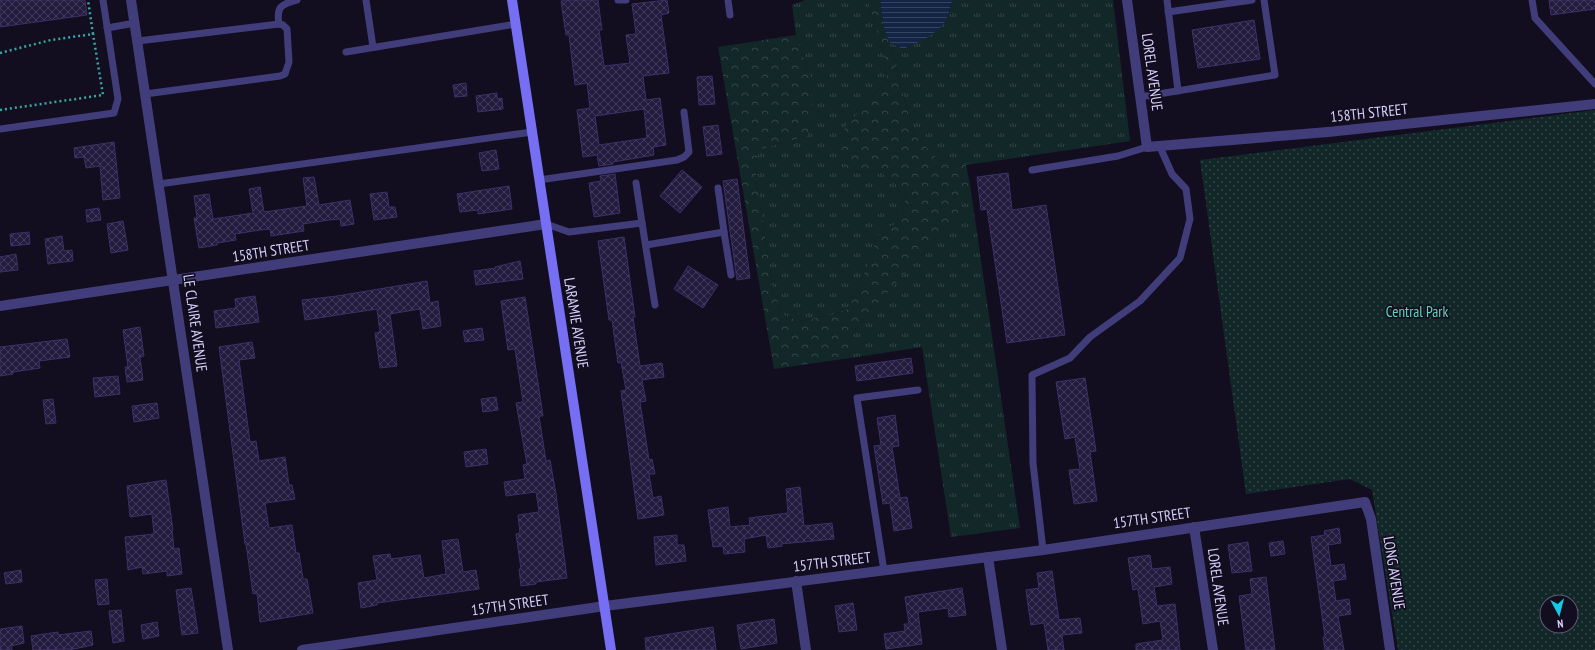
<svg xmlns="http://www.w3.org/2000/svg" width="1595" height="650" font-family="'PT Sans Narrow',sans-serif">
<defs>
<pattern id="grass-tufts" width="24" height="20" patternUnits="userSpaceOnUse"><rect width="24" height="20" fill="#122828"/><path d="M3 7l-1-3M5 7V3M7 7l1-3M15 17l-1-3M17 17v-4M19 17l1-3" fill="none" stroke="#344648"/></pattern>
<pattern id="forest-crowns" width="20" height="18" patternUnits="userSpaceOnUse"><rect width="20" height="18" fill="#122828"/><path d="M2 6a3 3 0 1 1 6 0M12 15a3 3 0 1 1 6 0" fill="none" stroke="#344648"/></pattern>
<pattern id="park-dots" width="8" height="8" patternUnits="userSpaceOnUse"><rect width="8" height="8" fill="#122828"/><path d="M2 2h.1M6 6h.1" fill="none" stroke="#344648" stroke-width="1.8" stroke-linecap="round"/></pattern>
<pattern id="water-rules" width="6" height="5" patternUnits="userSpaceOnUse"><rect width="6" height="5" fill="#122544"/><path d="M0 2.5h6" fill="none" stroke="#344460"/></pattern>
<pattern id="building-cross-hatch" width="8" height="8" patternUnits="userSpaceOnUse"><rect width="8" height="8" fill="#241c3e"/><path d="M0 0l8 8M0 8l8-8" fill="none" stroke="#433c5b"/></pattern>
</defs>
<rect width="100%" height="100%" fill="#120e1f"/>
<g fill="url(#grass-tufts)">
<polygon points="805,0 868,0 884,56 887,80 869,100 848,172 879,171 895,182 905,201 901,222 883,229 874,241 874,252 848,309 832,315 799,321 783,315 774,293 756,179 758,150 807,136 811,80 796,35 792,5"/>
<path d="M953 0H1113L1130 141 966 165 939 160 915 136 889 42 903 49C919 42 939 33 947 18 950 12 949 7 953 0Z"/>
<polygon points="970,185 1020,528 951,537 922,347 850,358 849,340 856,328 957,215"/>
</g>
<polygon fill="url(#forest-crowns)" points="868,0 880,0 884,28 889,42 915,136 939,160 966,165 970,185 957,215 856,328 849,340 850,358 774,369 718,47 796,35 811,80 813,116 807,136 758,150 756,179 774,293 783,315 799,321 832,315 848,309 874,252 874,241 883,229 901,222 905,201 895,182 879,171 848,172 840,152 845,127 887,80 884,56"/>
<path fill="url(#park-dots)" fill-rule="evenodd" d="M1595 110V650H1398L1372 490 1350 479 1246 494 1200 160ZM1547 602H1571V626H1547Z"/>
<path fill="url(#water-rules)" d="M880 0H953C949 7 950 12 947 18 939 34 919 42 903 49L889 42 884 28Z"/>
<g fill="url(#building-cross-hatch)" stroke="#3d3068" fill-rule="evenodd">
<polygon points="0,0 85,0 87,15 0,27"/>
<path d="M566 0H598L602 30H599L604 66 630 63 626 35 636 34 632 4 667 0 669 13 661 15 669 73 643 76 646 100 660 98 666 145 653 147 654 155 613 162V164L599 166 597 155 583 157 577 110 590 108 587 83 575 85 569 35H566L561 1ZM644 109 647 138 599 145 595 116Z"/>
<polygon points="1549,0 1595,0 1595,9 1551,15"/>
<polygon points="1254,20 1260,59 1198,68 1192,30"/>
<polygon points="712,76 715,104 699,105 697,77"/>
<polygon points="466,83 467,96 455,97 453,85"/>
<polygon points="497,93 497,99 502,98 503,109 478,112 476,96"/>
<polygon points="718,125 722,154 707,156 703,127"/>
<polygon points="114,142 120,198 103,200 100,166 86,168 84,157 75,158 74,148"/>
<polygon points="496,150 499,169 482,171 479,153"/>
<polygon points="682,170 702,187 680,213 660,196"/>
<polygon points="1008,173 1012,210 1046,205 1065,335 1007,343 987,209 981,210 977,177"/>
<polygon points="615,174 620,213 594,217 589,183 601,181 600,176"/>
<polygon points="314,177 319,205 350,200 354,224 341,226 340,219 329,220 303,224 304,231 271,236 270,229 260,230 235,234 236,240 217,243 217,245 199,248 194,218 197,218 194,196 209,194 213,219 253,213 249,189 260,187 264,212 307,206 303,178"/>
<polygon points="737,179 750,278 737,280 723,181"/>
<polygon points="509,186 512,209 478,214 478,210 460,212 457,194"/>
<polygon points="387,192 389,207 395,207 397,217 374,220 370,194"/>
<polygon points="99,208 101,220 87,222 86,210"/>
<polygon points="123,221 128,250 111,253 107,224"/>
<polygon points="29,232 30,244 11,246 10,234"/>
<polygon points="62,236 64,251 72,250 73,261 48,264 45,239"/>
<polygon points="624,237 635,317 633,317 640,366 662,363 664,377 642,380 646,401 640,402 649,460 652,459 655,474 649,474 653,498 661,496 664,515 638,519 621,391 626,390 621,362 618,363 612,320 609,320 598,241"/>
<polygon points="16,254 18,270 0,272 0,257"/>
<polygon points="520,261 523,279 476,285 474,271 496,268 495,267"/>
<polygon points="688,266 718,285 703,308 674,289"/>
<polygon points="427,281 430,303 438,301 441,326 423,329 420,309 390,314 397,366 380,368 375,333 380,332 377,309 305,320 302,300 337,296"/>
<polygon points="255,296 259,322 216,328 214,311 236,308 235,299"/>
<polygon points="525,297 543,416 539,416 546,461 550,460 556,494 567,578 536,582 536,584 521,586 519,569 521,569 516,534 520,533 518,515 539,512 536,492 506,496 504,482 525,479 523,465 527,464 516,403 523,402 515,349 508,350 501,301"/>
<polygon points="140,327 144,356 140,357 143,380 127,382 125,367 128,367 123,330"/>
<polygon points="482,328 484,340 465,342 463,331"/>
<polygon points="67,339 70,357 39,361 40,368 13,372 13,374 0,376 0,347"/>
<polygon points="252,342 255,358 239,360 250,442 256,441 259,461 285,457 289,485 292,485 295,499 265,503 269,528 292,525 296,553 299,553 303,579 307,579 313,613 260,622 257,593 253,594 246,544 245,544 219,347"/>
<polygon points="911,358 913,373 857,381 855,366"/>
<polygon points="118,376 120,394 95,397 93,378"/>
<polygon points="1085,378 1096,451 1090,452 1097,501 1074,504 1069,470 1080,469 1075,437 1065,439 1056,382"/>
<polygon points="496,397 498,410 483,412 481,399"/>
<polygon points="53,399 56,423 46,424 43,400"/>
<polygon points="157,403 159,418 134,422 132,406"/>
<polygon points="895,415 899,446 892,447 900,498 907,497 912,528 894,531 890,503 883,504 874,446 881,445 877,418"/>
<polygon points="486,449 488,464 466,467 464,452"/>
<polygon points="166,480 173,530 172,530 174,549 179,548 182,574 167,576 167,571 143,574 142,567 128,570 125,537 154,534 152,514 130,517 127,486"/>
<polygon points="800,487 804,526 832,523 834,539 781,544 782,546 768,548 766,535 744,539 745,552 724,554 723,546 713,547 708,510 728,507 730,527 750,525 749,518 788,513 786,489"/>
<polygon points="1339,528 1341,543 1328,545 1331,566 1344,564 1346,579 1333,581 1336,601 1349,599 1351,614 1338,616 1344,650 1325,650 1323,637 1325,637 1311,537 1325,535 1324,531"/>
<polygon points="677,535 677,545 684,545 686,561 656,565 654,537"/>
<polygon points="458,539 463,572 476,570 479,589 377,603 377,605 361,608 358,583 377,580 373,556 390,554 391,559 420,555 424,578 446,574 442,541"/>
<polygon points="1283,541 1285,554 1271,556 1269,543"/>
<polygon points="1248,542 1252,571 1232,573 1228,545"/>
<polygon points="1150,555 1152,569 1170,567 1172,584 1154,587 1157,606 1175,604 1180,650 1136,650 1136,644 1163,640 1160,621 1143,624 1138,589 1133,590 1128,558"/>
<polygon points="21,570 22,582 6,584 4,573"/>
<polygon points="1052,571 1059,620 1080,618 1082,633 1062,635 1064,650 1048,650 1044,623 1031,625 1028,605 1026,590 1039,588 1037,573"/>
<polygon points="1266,577 1275,650 1246,650 1239,596 1252,594 1250,579"/>
<polygon points="107,579 109,604 98,605 95,580"/>
<polygon points="191,588 198,633 182,635 176,590"/>
<polygon points="962,588 966,615 949,617 948,608 918,612 922,644 886,649 884,634 905,631 904,624 909,624 905,597"/>
<polygon points="853,603 857,630 839,632 835,606"/>
<polygon points="121,610 124,641 113,643 109,611"/>
<polygon points="774,619 777,643 741,649 737,625"/>
<polygon points="157,622 159,636 143,639 141,625"/>
<polygon points="22,626 24,643 11,646 12,650 0,650 0,629"/>
<polygon points="713,627 716,650 646,650 645,638"/>
<polygon points="91,631 93,645 69,650 69,649 33,650 31,636 58,632 58,635"/>
</g>
<g fill="none" stroke-linecap="round" stroke-linejoin="round">
<g stroke="#38a7a3" stroke-width="2.5" stroke-dasharray="2 3" stroke-linecap="butt">
<polyline points="0,53 51,40 93,34 88,0"/>
<polyline points="0,110 103,95 93,34"/>
</g>
<g stroke="#413d7a" stroke-width="7">
<polyline points="366,0 373,47"/>
<polyline points="618,0 626,0"/>
<polyline points="728,0 730,15"/>
<polyline points="1167,0 1178,91"/>
<polyline points="1532,0 1535,18 1595,84"/>
<polyline points="1168,12 1252,0"/>
<path d="M279 24C276 7 281 4 297 0"/>
<polyline points="107,28 135,23"/>
<polyline points="138,41 279,24 283,25 287,29 289,62 285,74 280,76 145,94"/>
<polyline points="346,52 516,24"/>
<polyline points="1140,97 1275,75 1264,0"/>
<polyline points="0,129 114,113 118,99 103,0"/>
<polyline points="1032,170 1118,156 1147,147"/>
<polyline points="539,180 677,160 684,157 689,152 684,112"/>
<polyline points="636,183 642,223"/>
<polyline points="159,184 532,132"/>
<polyline points="718,188 724,232"/>
<polyline points="546,224 569,232 642,223 655,305"/>
<polyline points="646,245 724,232 731,275"/>
<polyline points="1043,550 1033,463 1032,375 1070,358 1090,337 1140,301 1180,258 1190,219 1186,189 1172,174 1160,147"/>
<polyline points="884,571 857,398 918,390"/>
</g>
<g stroke="#413d7a" stroke-width="10">
<polyline points="131,0 228,650"/>
<polyline points="1127,0 1147,147 1328,132 1595,104"/>
<polyline points="0,306 546,224"/>
<polyline points="1194,527 1213,650"/>
<polyline points="988,557 1002,650"/>
<polyline points="796,581 806,650"/>
<polyline points="302,650 605,606 1043,550 1365,502 1371,519 1390,650"/>
</g>
<polyline stroke="#766ff3" stroke-width="10" points="512,0 611,650"/>
</g>
<g text-anchor="middle" stroke-width="3.5" stroke-linejoin="round" paint-order="stroke">
<g font-size="15" fill="#d6d0fb" stroke="#120e1f">
<text transform="translate(1152 72) rotate(82)" y="5">LOREL AVENUE</text>
<text transform="translate(1369 113) rotate(-6)" y="5">158TH STREET</text>
<text transform="translate(271 251) rotate(-9)" y="5">158TH STREET</text>
<text transform="translate(195 323) rotate(82)" y="5">LE CLAIRE AVENUE</text>
<text transform="translate(576 323) rotate(81)" y="5">LARAMIE AVENUE</text>
<text transform="translate(1152 518) rotate(-8)" y="5">157TH STREET</text>
<text transform="translate(832 562) rotate(-7)" y="5">157TH STREET</text>
<text transform="translate(1394 573) rotate(81)" y="5">LONG AVENUE</text>
<text transform="translate(1218 587) rotate(82)" y="5">LOREL AVENUE</text>
<text transform="translate(510 605) rotate(-8)" y="5">157TH STREET</text>
</g>
<g font-size="15" fill="#63d4bb" stroke="#120e1f">
<text x="1417" y="317">Central Park</text>
</g>
</g>
<g transform="translate(1559 614) rotate(173)"><circle r="19" fill="#120e1f" stroke="#605c77"/>
<path d="M0-3L7 15L0 10L-7 15Z" fill="#14c9e3"/>
<text y="-6" font-size="11" font-weight="bold" text-anchor="middle" fill="#d6d0fb">N</text>
</g>
</svg>
